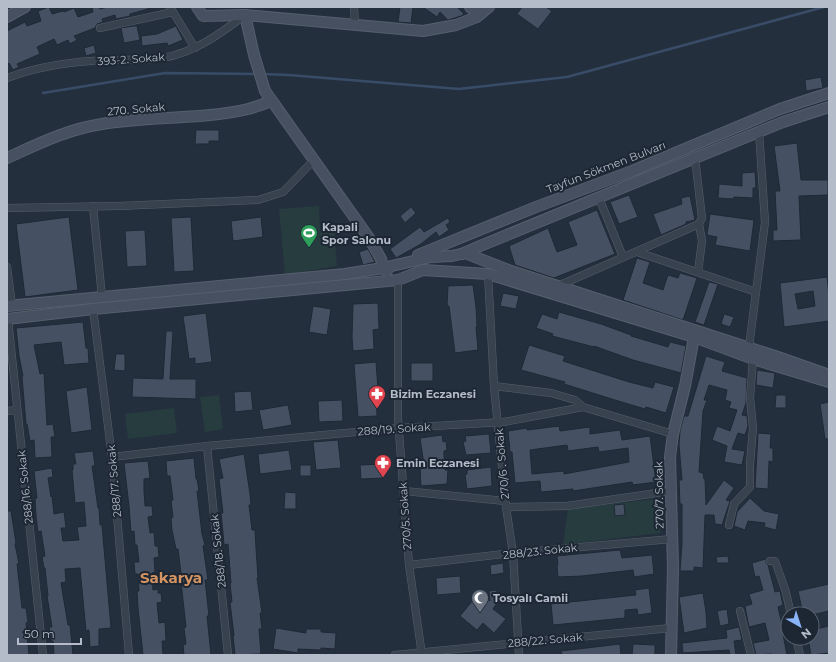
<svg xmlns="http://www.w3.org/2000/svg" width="836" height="662" font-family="Montserrat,sans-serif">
<rect width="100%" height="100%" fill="#242f3e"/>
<g fill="#263c3f">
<polygon points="319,206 320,231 334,229 337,266 285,275 279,209"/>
<polygon points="219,395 223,429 205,432 200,397"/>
<polygon points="174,408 177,433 128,439 125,414"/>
<polygon points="663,498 660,533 563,545 568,509"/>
</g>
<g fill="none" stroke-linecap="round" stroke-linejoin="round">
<g stroke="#394c67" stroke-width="2.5">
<polyline points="262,74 289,75 459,89 567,77 824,7"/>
<polyline points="43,93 165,73 257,74"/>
</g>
</g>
<g fill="#455162" stroke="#1f2835" fill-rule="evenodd">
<polygon points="49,7 52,14 63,11 64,12 74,8 78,17 93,12 92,7 99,7 100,9 107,7 148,7 148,9 130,14 130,16 116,19 115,15 102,19 103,22 97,24 95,28 74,36 77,40 70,44 68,40 57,45 54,39 37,47 40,54 17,64 19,67 13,70 9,63 7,65 7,31 25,22 27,26 41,21 38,11"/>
<polygon points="400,7 413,7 411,23 398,22"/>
<polygon points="423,7 457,7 464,14 461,16 448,20 440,12 437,17"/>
<polygon points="522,7 546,7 552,11 538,29 517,14"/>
<polygon points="133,26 137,26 140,40 124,43 121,28"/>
<polygon points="176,26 183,40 168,46 167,43 142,46 141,36 157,34"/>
<polygon points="94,45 96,53 86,56 84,48"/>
<polygon points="821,77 823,88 806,91 805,80"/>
<polygon points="196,130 219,130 219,141 209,141 209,144 195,144"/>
<polygon points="797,143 801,180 828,180 828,195 799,196 801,240 773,241 773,230 777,230 775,191 780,191 774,146"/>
<polygon points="755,172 756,188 753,188 753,198 734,197 733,199 718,198 719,184 742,186 742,173"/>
<polygon points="629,195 638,217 619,224 610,202"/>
<polygon points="690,196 695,220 686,222 686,224 661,235 653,214 682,204 681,198"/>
<polygon points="411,207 416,213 405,223 400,216"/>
<polygon points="597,210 615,254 554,278 515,265 509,246 548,228 557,252 577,245 568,222"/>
<polygon points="710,214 754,220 750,251 715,245 717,237 707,235"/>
<polygon points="69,217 78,290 25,297 16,224"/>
<polygon points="191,217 194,271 174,272 171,218"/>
<polygon points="261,217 263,237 233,241 231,221"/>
<polygon points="448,218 450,222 446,225 449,230 439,237 436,232 421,244 396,258 390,249 420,227 424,232"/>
<polygon points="145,230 147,266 127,267 125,231"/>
<polygon points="368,249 375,262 363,265 359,252"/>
<polygon points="637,258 650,262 643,283 663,290 668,275 678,278 680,273 697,278 683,320 623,300"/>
<path d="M827 277 829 296V321L784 327 780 283ZM813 291 815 306 798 309 795 294Z"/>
<polygon points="709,282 718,284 704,325 695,322"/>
<polygon points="473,285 476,307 477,326 476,327 478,350 455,353 449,306 447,306 448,286"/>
<polygon points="503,293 519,296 516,309 500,306"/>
<polygon points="378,303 379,329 373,330 374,349 353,351 352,337 353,304"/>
<polygon points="313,306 331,309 327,335 309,332"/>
<polygon points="559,312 601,324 631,335 631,336 668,347 670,342 686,346 681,373 633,360 594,346 594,347 552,336 553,334 536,328 542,314 557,319"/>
<polygon points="206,313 212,362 195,364 195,358 189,359 183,316"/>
<polygon points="724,314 734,317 730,327 721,324"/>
<polygon points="83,322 86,348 88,348 89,363 64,365 61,342 34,345 40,374 44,373 47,425 53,424 55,437 51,437 52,457 35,458 34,440 30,441 27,424 26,424 22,377 23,376 19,356 16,328"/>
<polygon points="166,331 173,331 170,379 196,379 196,399 132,397 133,378 163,379"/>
<polygon points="529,345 565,356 563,361 629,382 653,388 655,382 674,387 666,413 646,407 645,409 615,400 564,384 565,382 521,370"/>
<polygon points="116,354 125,354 125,371 114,370"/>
<polygon points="706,356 725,362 722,371 747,378 746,403 742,415 747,416 748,426 745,435 738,433 732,449 745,451 742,465 724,462 727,446 712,440 717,426 730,431 737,410 729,408 731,402 725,400 727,390 709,385 704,400 707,400 703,411 699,472 703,473 704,479 705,479 706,505 724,480 734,488 726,500 730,501 722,525 715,524 714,515 705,515 703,568 694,567 694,571 680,571 682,544 682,504 680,504 679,480 682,480 679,445 680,431 684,416 688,416"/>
<polygon points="376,362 378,389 376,389 377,416 358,417 354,364"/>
<rect x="411" y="363" width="22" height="18"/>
<polygon points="757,370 775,373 773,388 756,385"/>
<polygon points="87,387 92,430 71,433 66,391"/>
<polygon points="251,391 253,410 235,412 234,392"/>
<polygon points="776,395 786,395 786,408 775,408"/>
<polygon points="342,400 343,421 319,422 318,401"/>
<polygon points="829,402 829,439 825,439 820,404"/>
<polygon points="288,405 292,425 263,430 259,410"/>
<path d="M559 426 560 431 590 427V434L620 430 622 440 650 436 656 482 633 485 632 482 573 491V489L541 492 540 481 515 483 512 452H510L508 431 527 428V430ZM567 445 568 451 598 447 599 452 628 448 629 462 564 474V471L532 474 530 450Z"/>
<polygon points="758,433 771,434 770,448 773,448 773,462 769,461 768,489 755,488"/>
<polygon points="489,434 491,453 466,455 463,442 466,441 465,436"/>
<polygon points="442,435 443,442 446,441 447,450 444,451 444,455 445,470 448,470 447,484 421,486 420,466 424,465 420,438"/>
<polygon points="338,440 341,468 316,470 313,442"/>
<polygon points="289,450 292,470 260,474 258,454"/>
<polygon points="93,451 95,466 92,466 98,508 99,508 100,525 102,525 111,628 99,629 99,646 90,647 89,630 86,631 80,568 65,569 66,582 61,583 68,625 70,625 73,655 54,655 53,641 51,641 49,627 52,627 47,596 48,596 45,568 44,568 42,557 45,556 41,531 38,532 36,516 35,498 37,498 34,471 52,468 53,477 48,478 51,497 52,496 54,514 64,512 66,528 61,528 63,541 79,540 77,527 86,526 84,502 75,503 72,470 73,470 73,464 76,464 74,453"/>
<polygon points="244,454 250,494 251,505 249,505 252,530 255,530 256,548 258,578 257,578 262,613 260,613 262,629 259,629 261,654 235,655 233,636 234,636 230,602 232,602 230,583 231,583 228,544 224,545 223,533 221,513 223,513 219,479 223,478 219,459"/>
<polygon points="194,458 196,479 197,479 199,491 197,491 202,534 205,545 203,546 208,580 205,580 209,616 207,616 211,655 184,655 183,645 186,644 184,628 186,627 180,573 181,573 178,549 176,549 172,530 171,518 173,517 171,501 173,500 170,476 167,476 166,461"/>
<polygon points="148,461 150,478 144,479 144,491 145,506 152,506 153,516 148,517 150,533 154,532 155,546 158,546 159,557 154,558 155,572 152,573 153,590 158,589 158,593 161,593 162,602 157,603 159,623 165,622 166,641 162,641 163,655 143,655 138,608 137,591 139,591 138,574 135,574 134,562 139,562 137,545 135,545 134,531 131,532 129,506 124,463"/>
<polygon points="383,464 383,478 361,479 360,465"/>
<rect x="300" y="465" width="11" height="11"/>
<polygon points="491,467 492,486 467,489 465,475 467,474 467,470"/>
<polygon points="285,492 296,493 296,509 284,509"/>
<polygon points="750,498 764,511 779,514 776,530 764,527 765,523 748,521 745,530 734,526 737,512"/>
<polygon points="624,504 625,515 615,516 614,505"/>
<polygon points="7,511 11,511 16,543 15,544 19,564 17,564 22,608 26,608 28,622 26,623 29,655 7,655"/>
<polygon points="620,550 622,558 652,555 654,574 634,577 633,570 582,576 558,577 557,565 558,565 557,556"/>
<polygon points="728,556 729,563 717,563 716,557"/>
<polygon points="766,559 766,563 768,565 775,592 780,591 783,605 778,607 783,629 782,629 787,655 772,655 772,654 756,655 753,643 769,640 765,623 749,627 747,617 745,606 752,604 749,594 763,590 759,576 755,577 752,563"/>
<polygon points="503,563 504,573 491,575 490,565"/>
<polygon points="460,576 461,593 437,595 436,578"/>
<polygon points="829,584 829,611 812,615 812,614 803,614 798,591"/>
<polygon points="649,588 652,613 638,615 637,609 625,610 625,618 553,625 551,604 636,595 635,590"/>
<polygon points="497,590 497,603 493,609 506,619 494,633 483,623 477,630 460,616 478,594 481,594 490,601 489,591"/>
<polygon points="703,593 706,612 707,628 684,633 679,597"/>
<polygon points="727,609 729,624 720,626 717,611"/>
<polygon points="829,626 829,653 811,655 808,638 812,638 812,630"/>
<polygon points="739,627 742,640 734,641 736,655 730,655 729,650 683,653 682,643 727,638 726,630"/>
<polygon points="276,628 306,633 306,629 321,629 321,632 336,633 335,649 321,648 321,650 298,649 298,653 273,649"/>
<polygon points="620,644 621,655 562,655 561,651"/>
<polygon points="633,644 655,645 655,654 653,655 632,655"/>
</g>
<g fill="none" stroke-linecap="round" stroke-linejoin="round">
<defs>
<g id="street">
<polyline points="170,7 195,48"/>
<polyline points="354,7 355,25"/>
<polyline points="100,28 173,12"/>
<path d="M7 78C39 66 76 61 110 60 127 59 145 61 162 58 194 53 220 34 245 15"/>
<polyline points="599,198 623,257"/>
<polyline points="93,206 102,297"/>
<polyline points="7,208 119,206 258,200 283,192 314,160"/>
<polyline points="637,252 756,292"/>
<polyline points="7,267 12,305"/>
<polyline points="698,272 702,241 699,224"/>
<polyline points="488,274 494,386 506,507 513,553 519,655"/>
<polyline points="398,280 398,418 409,565 422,655"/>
<polyline points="558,286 699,224 702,218 695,158"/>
<polyline points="93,309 112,457 129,655"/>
<polyline points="8,319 43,655"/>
<polyline points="749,347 765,222 759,131"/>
<polyline points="494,386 551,393 575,400 583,407"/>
<polyline points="7,411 17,410"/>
<polyline points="207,446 228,655"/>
<polyline points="112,457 207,446 399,428 504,422 583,407 673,434"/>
<polyline points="404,491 505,501"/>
<polyline points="506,507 567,506 671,491"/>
<polyline points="729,525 734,504 750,487 750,464 753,428 750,398 753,359"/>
<polyline points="770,561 775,561 785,589 791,614"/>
<polyline points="409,565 513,553 672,539"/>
<polyline points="740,611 751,655"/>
<polyline points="796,638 800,655"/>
<polyline points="395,655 671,628"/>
</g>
<g id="secondary">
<polyline points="197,7 203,16 245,15 423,31 456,25 477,17 489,7"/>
<polyline points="470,7 480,14"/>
<polyline points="245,15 254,55 265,91 369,238 381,259 383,268 387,271"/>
<polyline points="7,17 25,7"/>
<path d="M7 158C38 144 68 129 102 124 150 116 200 120 248 109 256 107 264 104 271 101"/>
<polyline points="462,254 480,246 783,122 829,107"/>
<polyline points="418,255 536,207 632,171 780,109 829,93"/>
<polyline points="7,306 345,274 383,268 431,257 452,256 465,253 508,270 775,356 829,375"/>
<polyline points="7,319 93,309 398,280 423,270 488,274 694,337 753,359 829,382"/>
<polyline points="671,655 673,568 670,457 673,434 685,386 694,337"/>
</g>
</defs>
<use href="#street" stroke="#565f6c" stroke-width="8"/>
<use href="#secondary" stroke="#565f6c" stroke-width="12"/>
<use href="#street" stroke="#38414e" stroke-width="7"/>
<use href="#secondary" stroke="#465061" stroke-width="10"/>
</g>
<defs>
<symbol id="stadium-pin" viewBox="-11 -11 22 30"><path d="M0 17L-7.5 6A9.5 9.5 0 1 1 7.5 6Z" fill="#2e9e5b" stroke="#1d2633"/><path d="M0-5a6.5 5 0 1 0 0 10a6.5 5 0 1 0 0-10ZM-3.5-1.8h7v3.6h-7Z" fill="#fff"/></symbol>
<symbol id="pharmacy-pin" viewBox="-11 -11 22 30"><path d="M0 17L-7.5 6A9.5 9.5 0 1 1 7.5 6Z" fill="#e0444e" stroke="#1d2633"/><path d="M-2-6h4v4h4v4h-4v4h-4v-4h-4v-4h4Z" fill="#fff"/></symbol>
<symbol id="mosque-pin" viewBox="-11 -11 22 30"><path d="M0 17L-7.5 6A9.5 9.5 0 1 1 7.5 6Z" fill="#6b7280" stroke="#1d2633"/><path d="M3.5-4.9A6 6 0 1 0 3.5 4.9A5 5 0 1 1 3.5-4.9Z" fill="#fff"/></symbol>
</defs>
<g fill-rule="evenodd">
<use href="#stadium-pin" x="299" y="223" width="20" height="27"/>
<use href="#pharmacy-pin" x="367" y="384" width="20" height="27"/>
<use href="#pharmacy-pin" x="373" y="453" width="20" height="27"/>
<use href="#mosque-pin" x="470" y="588" width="20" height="27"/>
</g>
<g text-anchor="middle" stroke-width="4" stroke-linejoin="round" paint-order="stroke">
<g font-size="11" fill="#b4bcc9" stroke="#1d2633">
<text transform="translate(131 59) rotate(-4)" y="4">393-2. Sokak</text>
<text transform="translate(136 109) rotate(-5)" y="4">270. Sokak</text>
<text transform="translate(606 167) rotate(-21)" y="4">Tayfun Sökmen Bulvarı</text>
<text transform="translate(394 429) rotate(-4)" y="4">288/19. Sokak</text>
<text transform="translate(502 464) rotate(-95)" y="4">270/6 . Sokak</text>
<text transform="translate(114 481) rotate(-95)" y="4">288/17. Sokak</text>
<text transform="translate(25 487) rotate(-96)" y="4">288/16. Sokak</text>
<text transform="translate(659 495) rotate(-91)" y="4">270/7. Sokak</text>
<text transform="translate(405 516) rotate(-94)" y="4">270/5. Sokak</text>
<text transform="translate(218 551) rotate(-96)" y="4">288/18. Sokak</text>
<text transform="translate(540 551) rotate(-6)" y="4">288/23. Sokak</text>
<text transform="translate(545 640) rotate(-5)" y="4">288/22. Sokak</text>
</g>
<g font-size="11" font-weight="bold" fill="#b4bcc9" stroke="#1d2633" text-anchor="start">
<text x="322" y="231">Kapali<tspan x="322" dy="13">Spor Salonu</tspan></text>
<text x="390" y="398">Bizim Eczanesi</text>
<text x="396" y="467">Emin Eczanesi</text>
<text x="493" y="602">Tosyalı Camii</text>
</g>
<g font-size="15" font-weight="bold" fill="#d59563" stroke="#1d2633">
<text x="171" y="583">Sakarya</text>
</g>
</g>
<rect width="836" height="662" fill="none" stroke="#b4bcc9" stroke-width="16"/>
<g transform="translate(800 626) rotate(141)"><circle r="19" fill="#1d2633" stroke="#59626f"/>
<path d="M0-3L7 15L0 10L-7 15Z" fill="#8ab4f8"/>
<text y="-6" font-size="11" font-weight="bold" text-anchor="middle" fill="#b4bcc9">N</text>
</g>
<path d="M18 638v6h63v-6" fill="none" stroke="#b4bcc9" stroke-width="2"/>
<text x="24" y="638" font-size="12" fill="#b4bcc9" stroke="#1d2633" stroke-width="3" paint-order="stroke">50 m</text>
</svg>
